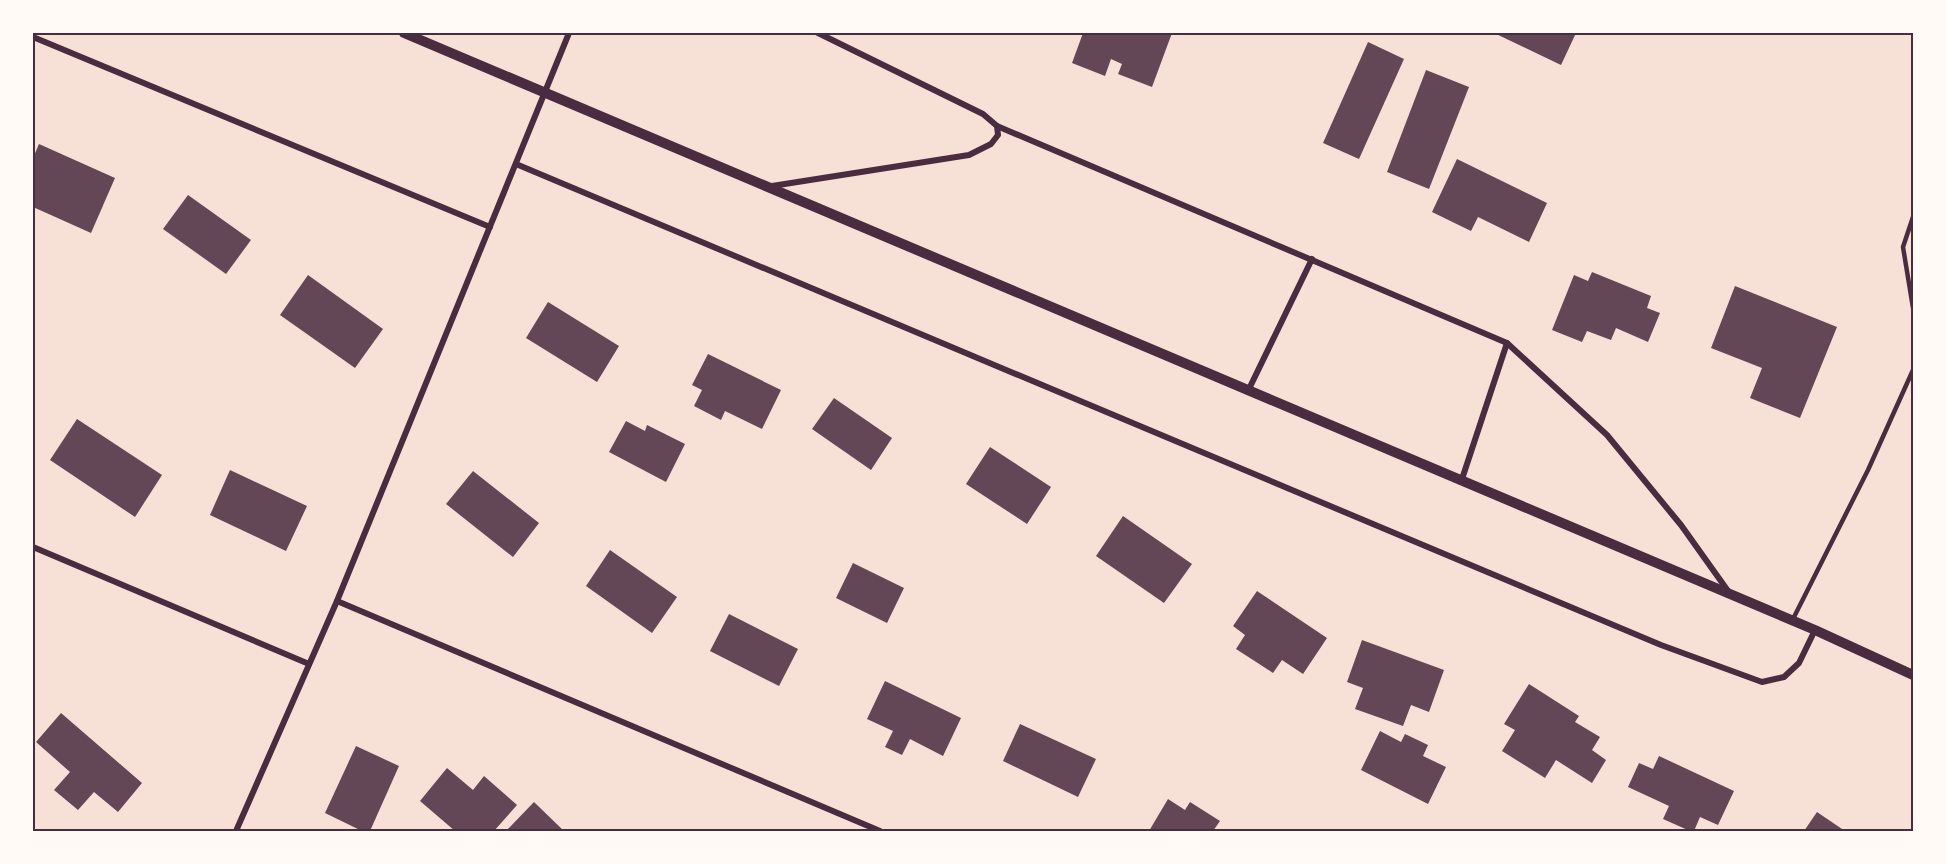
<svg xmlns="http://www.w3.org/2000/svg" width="1946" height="864" font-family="Mulish,sans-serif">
<rect width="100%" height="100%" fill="#f7e1d7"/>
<g fill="#644757">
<polygon points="1083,33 1172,33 1152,87 1118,74 1122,64 1111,59 1105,76 1072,63"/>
<polygon points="1494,33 1576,33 1561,65"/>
<polygon points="1368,42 1404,59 1359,159 1323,143"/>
<polygon points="1426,70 1469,87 1429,189 1387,172"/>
<polygon points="39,144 115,178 91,233 33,207 33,158"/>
<polygon points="1457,159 1547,203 1529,242 1478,217 1471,231 1432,212"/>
<polygon points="188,195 251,240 226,274 163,229"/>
<polygon points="1592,272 1651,296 1647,308 1660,313 1648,342 1616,328 1611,340 1587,331 1582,342 1552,330 1574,275 1588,281"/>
<polygon points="308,275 383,329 355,368 280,315"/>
<polygon points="1735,286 1837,327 1800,418 1750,398 1762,368 1711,348"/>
<polygon points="548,302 619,346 597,382 526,338"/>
<polygon points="708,354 781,390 762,429 725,411 721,420 694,406 702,390 692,385"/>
<polygon points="834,398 892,438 871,470 812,429"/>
<polygon points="77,419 162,475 135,517 50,460"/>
<polygon points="626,421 645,431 647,425 685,444 666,482 609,452"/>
<polygon points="990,447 1051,487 1027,524 966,484"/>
<polygon points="230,470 307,506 286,551 210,515"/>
<polygon points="473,471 539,523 513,557 446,504"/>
<polygon points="1123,516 1192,564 1164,603 1096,556"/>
<polygon points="610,550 677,597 652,633 586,586"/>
<polygon points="853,563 904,588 887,623 836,598"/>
<polygon points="1257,591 1327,638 1303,674 1282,660 1273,673 1236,649 1245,635 1233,626"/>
<polygon points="729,614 798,649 779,686 710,651"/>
<polygon points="1362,640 1444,670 1429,712 1411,705 1403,726 1355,709 1363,688 1347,682"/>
<polygon points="885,681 961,718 943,756 910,739 902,755 885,747 893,731 867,719"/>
<polygon points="1529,684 1579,716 1575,722 1600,737 1592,750 1606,760 1592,783 1556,760 1545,778 1502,751 1515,730 1504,724"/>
<polygon points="61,713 142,783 118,812 94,792 78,810 54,790 70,772 36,742"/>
<polygon points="1020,724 1096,759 1078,797 1003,761"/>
<polygon points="1380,731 1401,742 1405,734 1428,745 1423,756 1446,767 1428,804 1361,770"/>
<polygon points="356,746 399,766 370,831 362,831 325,813"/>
<polygon points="1659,756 1734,791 1718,825 1700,817 1694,831 1690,831 1663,819 1669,806 1628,787 1639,763 1653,769"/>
<polygon points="447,768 473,790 484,776 517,805 494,831 455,831 420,801"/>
<polygon points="1168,799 1185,810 1190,802 1220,821 1213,831 1149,831"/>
<polygon points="534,802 564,831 506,831"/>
<polygon points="1817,812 1845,831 1804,831"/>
</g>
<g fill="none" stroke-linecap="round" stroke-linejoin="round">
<g stroke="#4a2c40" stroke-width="4.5">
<polyline points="1913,217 1903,247 1913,308"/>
<polyline points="1792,621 1868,470 1913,370"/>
</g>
<g stroke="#4a2c40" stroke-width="6">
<polyline points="33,37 490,227"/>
<polyline points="997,126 1507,343 1607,435 1681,525 1728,591"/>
<polyline points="516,164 1661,645 1762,682 1784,677 1799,663 1815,630"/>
<polyline points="772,186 969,155 991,144 998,135 997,126 983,114 818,33"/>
<polyline points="1248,391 1312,259"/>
<polyline points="1461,482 1507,343"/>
<polyline points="33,547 309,664"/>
<polyline points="337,601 880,831"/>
<polyline points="236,831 337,601 569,33"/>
</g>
<polyline stroke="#4a2c40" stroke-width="10" points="404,33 1815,630 1913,675"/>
</g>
<rect width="1946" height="864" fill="none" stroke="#fffaf5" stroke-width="69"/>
<rect x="34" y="34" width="1878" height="796" fill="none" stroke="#4a2c40" stroke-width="2"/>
</svg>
